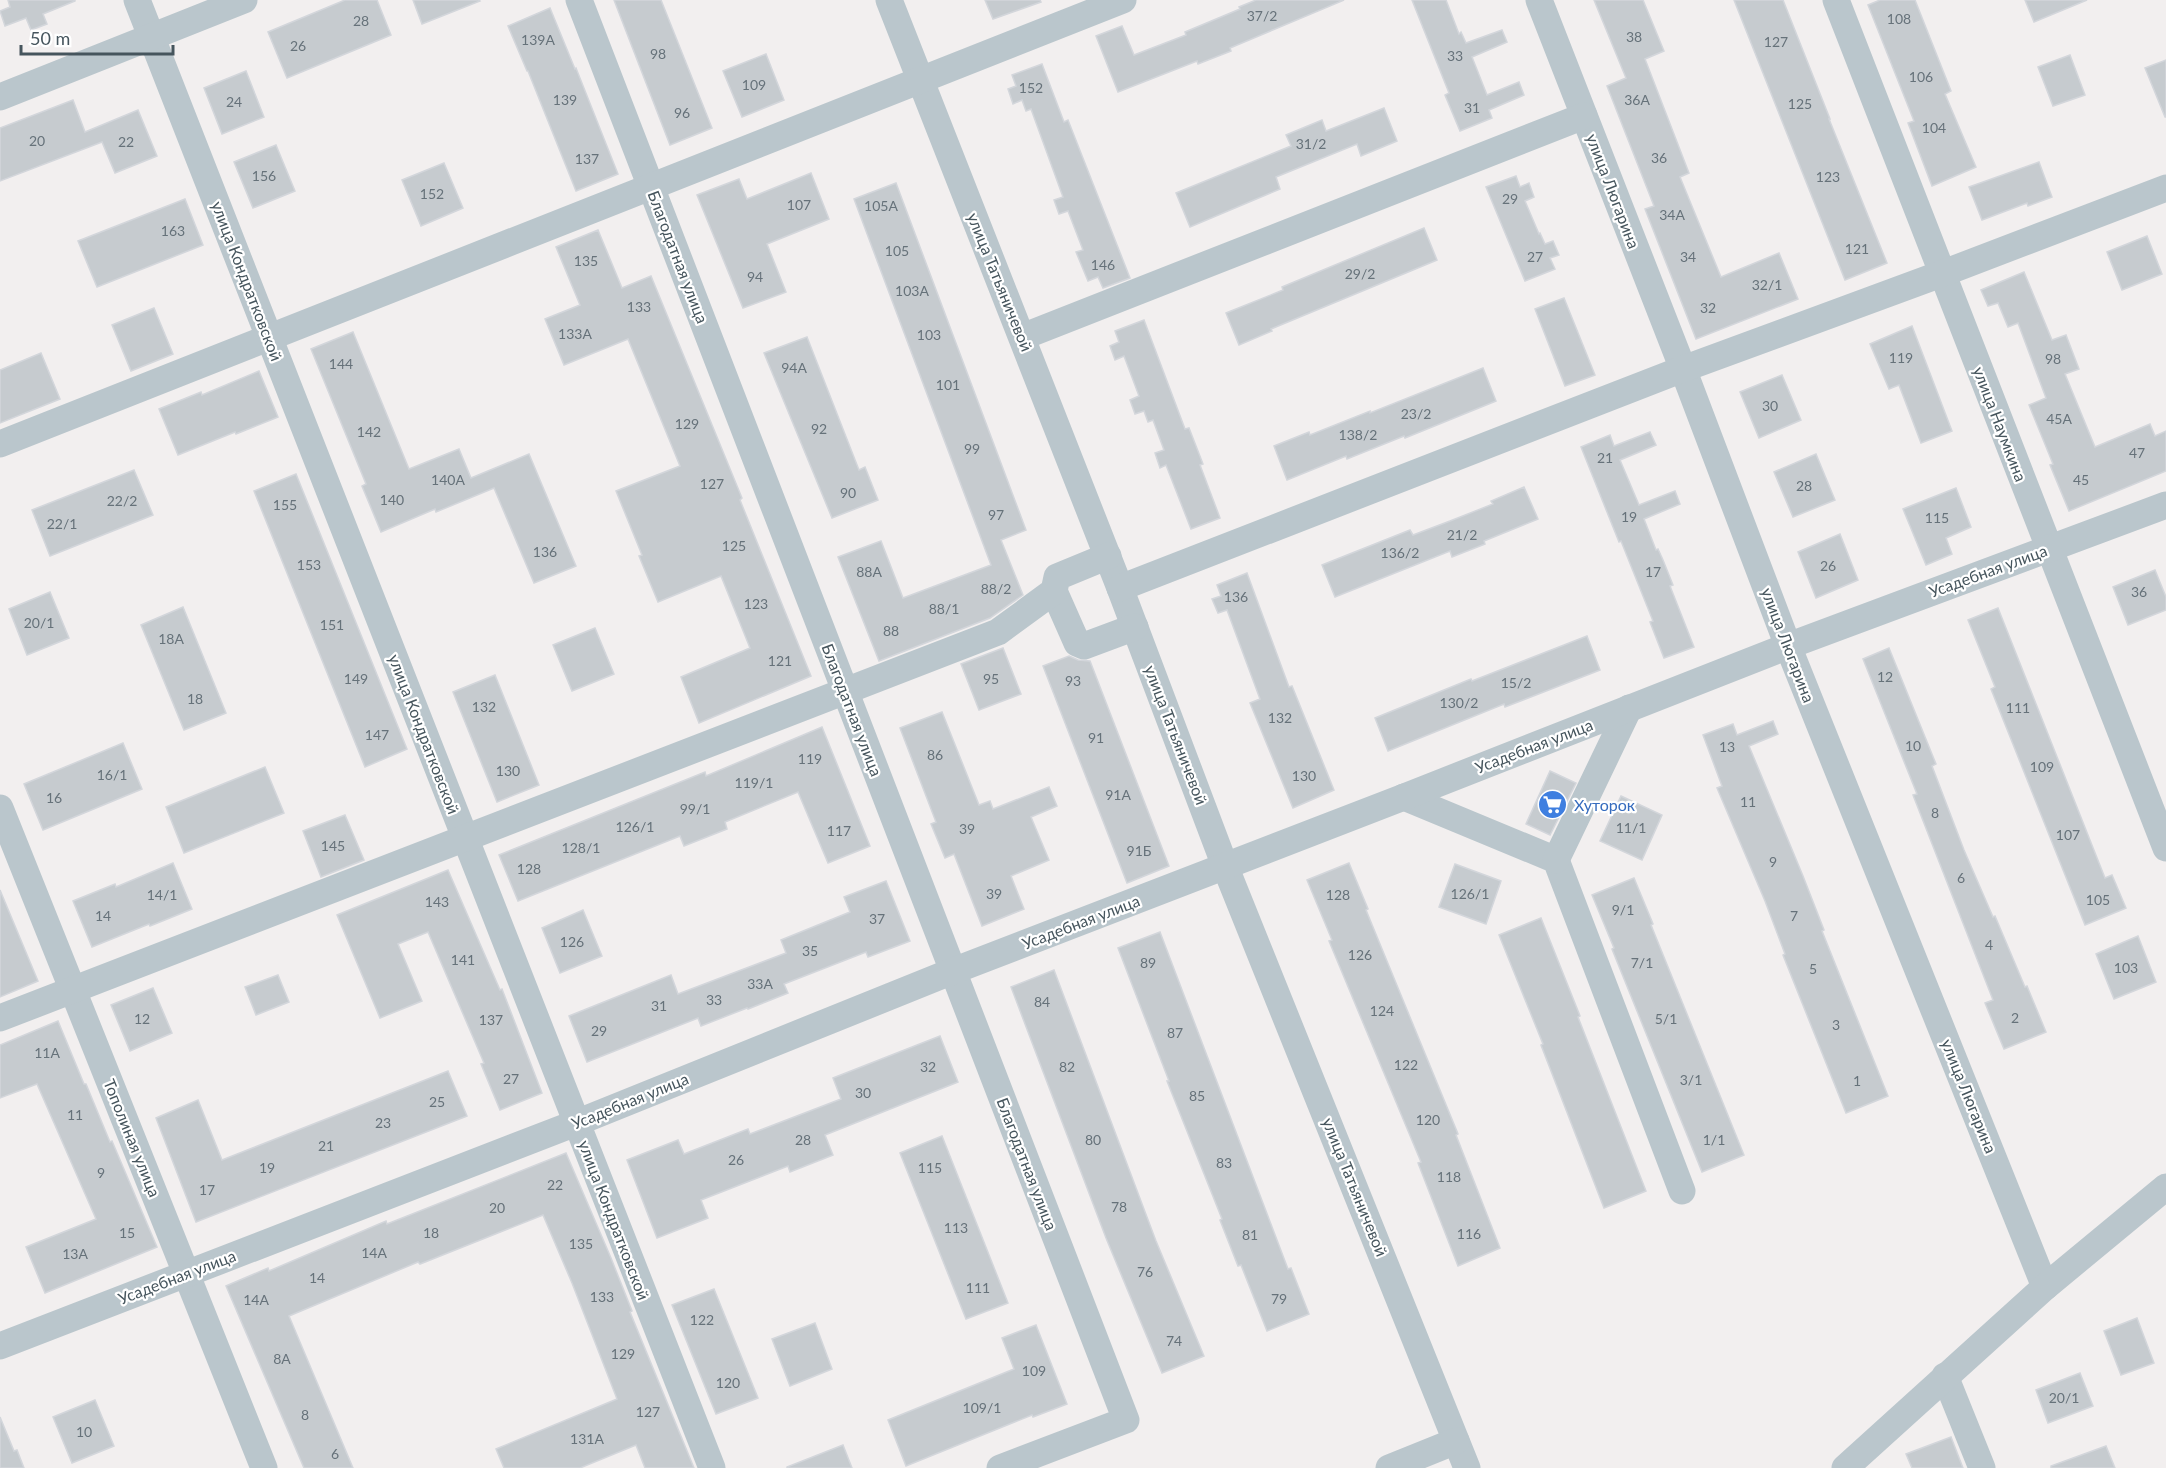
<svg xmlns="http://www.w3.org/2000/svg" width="2166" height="1468" font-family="Lato,sans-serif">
<rect width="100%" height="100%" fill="#f2efef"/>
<g fill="#c6cbcf" stroke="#d3d6db" stroke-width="1.5">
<polygon points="8,0 75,0 75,1 43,14 47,24 31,30 26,18 5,26 0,11 10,7"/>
<polygon points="345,0 377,0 391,35 287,78 268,32"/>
<polygon points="413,0 479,0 480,1 422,24"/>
<polygon points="614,0 661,0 712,128 670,145"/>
<polygon points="985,0 1040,0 1041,2 993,19"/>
<polygon points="1256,0 1344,0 1230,48 1231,51 1198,64 1197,61 1118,92 1096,36 1122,26 1134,55 1186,35 1185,32 1240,9 1239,7"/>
<polygon points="1412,0 1446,0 1459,34 1461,32 1466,43 1502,30 1507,42 1472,57 1487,95 1519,82 1524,95 1489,110 1492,118 1460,131 1445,95 1449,93"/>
<polygon points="1594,0 1643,0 1664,51 1645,59 1689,173 1680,177 1721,277 1779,253 1798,299 1696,339 1645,209 1654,206 1607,86 1626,78"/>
<polygon points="1734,0 1783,0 1830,119 1829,119 1887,263 1845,280"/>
<polygon points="1880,0 1915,0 1951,91 1945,94 1976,167 1932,186 1908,123 1914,121 1868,5"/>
<polygon points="2025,0 2087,0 2034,22"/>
<polygon points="550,8 575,69 576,68 618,174 576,191 528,71 527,71 508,26"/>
<polygon points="766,54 784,100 742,117 723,71"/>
<polygon points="2070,55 2085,95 2053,106 2038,67"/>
<polygon points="2166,60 2166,117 2165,117 2145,68"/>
<polygon points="1042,64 1064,122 1068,120 1130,278 1103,288 1098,277 1088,281 1076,252 1083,250 1068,211 1059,214 1054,200 1063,197 1031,109 1026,111 1022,100 1013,104 1008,89 1016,86 1012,75"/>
<polygon points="246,71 264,117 222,134 204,88"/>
<polygon points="73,100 85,132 138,110 157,156 115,173 102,142 0,181 0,128"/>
<polygon points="1384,108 1397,141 1361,156 1357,144 1276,177 1280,189 1190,227 1176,193 1291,146 1286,135 1322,120 1326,131"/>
<polygon points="276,145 295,191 253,208 234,162"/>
<polygon points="2039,162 2052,197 2028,206 2027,203 1982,220 1969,187"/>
<polygon points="444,163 463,208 421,226 402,180"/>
<polygon points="811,173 829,219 767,244 786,292 743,308 697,195 739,179 747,199"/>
<polygon points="1516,176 1520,187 1529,183 1534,197 1525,201 1539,234 1540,233 1545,244 1553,241 1559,255 1550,258 1555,269 1525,281 1486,187"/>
<polygon points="896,183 1026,530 1001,540 1023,595 990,618 879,661 838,557 881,541 903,598 991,565 854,199"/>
<polygon points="185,199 203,245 97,287 78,241"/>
<polygon points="1424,228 1437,260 1271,329 1272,331 1239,345 1226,313 1283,290 1282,287"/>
<polygon points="598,230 622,288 651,276 742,498 740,500 811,676 699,723 681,677 750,648 721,576 658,602 639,556 642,555 616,491 680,466 628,339 564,365 545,319 580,305 556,247"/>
<polygon points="2147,236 2162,274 2122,290 2107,252"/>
<polygon points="2024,272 2052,340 2066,335 2079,369 2065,374 2095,447 2150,424 2155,436 2166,431 2166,471 2069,511 2050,465 2053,464 2029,405 2046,398 2018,323 2008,327 1998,303 1988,306 1981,290"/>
<polygon points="1564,298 1595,375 1565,386 1535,309"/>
<polygon points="154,308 173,354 131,371 112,325"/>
<polygon points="1144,320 1185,429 1189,428 1203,464 1200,465 1220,518 1191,529 1166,465 1160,468 1155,453 1164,450 1153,420 1148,422 1144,411 1135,414 1130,400 1139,396 1124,356 1115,360 1110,346 1119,342 1115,331"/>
<polygon points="1912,326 1952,431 1921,443 1899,385 1889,389 1870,344"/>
<polygon points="353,332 409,469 459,449 471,478 529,454 576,566 534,583 494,488 436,512 435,509 381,532 362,486 366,484 311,349"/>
<polygon points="807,337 859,470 865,467 878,500 832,518 764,353"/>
<polygon points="41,353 60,399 0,423 0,370"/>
<polygon points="1483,368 1496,401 1405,438 1404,436 1347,459 1346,456 1287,480 1274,446 1309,432 1310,435 1370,411 1370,413"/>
<polygon points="259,371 278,417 236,434 235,432 178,455 159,409 201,392 202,395"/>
<polygon points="1782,375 1801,420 1759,438 1740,392"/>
<polygon points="1650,432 1656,445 1620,460 1639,505 1675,491 1680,504 1644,519 1656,550 1658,549 1663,560 1673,585 1670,586 1694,647 1664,658 1650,622 1653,621 1621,541 1619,542 1581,447 1610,435 1614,446"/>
<polygon points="1816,454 1835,500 1793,517 1774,472"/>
<polygon points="134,470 153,515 50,556 32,510"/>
<polygon points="296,474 407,749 365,767 254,491"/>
<polygon points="1524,487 1538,519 1484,541 1485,544 1452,557 1450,551 1335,597 1322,565 1410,530 1413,535 1450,521 1493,504 1491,501"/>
<polygon points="1956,488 1971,527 1946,538 1952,554 1926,565 1903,509"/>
<polygon points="1840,534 1858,580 1816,598 1798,552"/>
<polygon points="2155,570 2166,597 2166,610 2128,625 2113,587"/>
<polygon points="1247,573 1289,687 1292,686 1334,790 1293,808 1250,703 1260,699 1227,610 1218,613 1212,599 1221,596 1217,585"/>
<polygon points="50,592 69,638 27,655 9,609"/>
<polygon points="183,607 226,713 184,730 141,625"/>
<polygon points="1998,608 2105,878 2112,875 2126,908 2085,925 1991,689 1995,687 1968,620"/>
<polygon points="595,628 614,674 572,691 553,645"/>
<polygon points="1587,636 1600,670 1505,707 1504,704 1388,751 1375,718 1471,679 1472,681"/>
<polygon points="1003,648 1021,694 979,710 961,664"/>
<polygon points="1889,648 1936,764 1932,766 1964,850 1993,917 1995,916 2025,987 2027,986 2046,1032 2004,1049 1985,1003 1993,1000 1913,795 1917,794 1863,659"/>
<polygon points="1069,656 1078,660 1090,661 1169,866 1127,883 1043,666"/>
<polygon points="495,675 539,785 497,802 453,692"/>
<polygon points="942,712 979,805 990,801 993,809 1049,787 1057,806 1031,817 1049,860 1011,876 1024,909 982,926 954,854 945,858 931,824 936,822 900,728"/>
<polygon points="1773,721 1778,734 1749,746 1803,876 1824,930 1822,931 1888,1096 1846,1113 1783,955 1785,954 1765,901 1717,788 1722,786 1703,735 1733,724 1737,735"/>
<polygon points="822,727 870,846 828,863 798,792 725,822 727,829 684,846 680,836 518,901 499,855 705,772 706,776"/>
<polygon points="123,743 142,789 43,830 24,784"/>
<polygon points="265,767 284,813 184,853 166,807"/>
<polygon points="1550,771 1576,783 1550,835 1526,824"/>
<polygon points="1621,796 1662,815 1642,860 1600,841"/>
<polygon points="345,815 364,860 321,877 303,831"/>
<polygon points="173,863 192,909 150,926 149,924 92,947 73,901 115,884 116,887"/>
<polygon points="1349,863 1368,909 1366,910 1458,1134 1456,1135 1500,1248 1458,1266 1418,1163 1421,1162 1329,941 1332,940 1307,880"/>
<polygon points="1455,864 1501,881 1486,924 1439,907"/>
<polygon points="448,870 500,990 502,989 542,1093 500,1110 481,1064 484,1063 428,932 398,944 422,1001 380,1018 337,915"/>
<polygon points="1634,878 1653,924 1651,925 1744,1155 1702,1172 1612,949 1614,948 1592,895"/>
<polygon points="886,881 910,941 868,957 866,952 784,984 788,993 748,1009 747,1008 701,1026 698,1018 587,1062 569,1016 671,975 678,994 786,953 781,940 850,912 844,897"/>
<polygon points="0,890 38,981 0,997"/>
<polygon points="583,910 602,956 560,973 542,928"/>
<polygon points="1541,918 1580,1016 1578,1017 1646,1191 1604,1208 1541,1045 1543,1044 1499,935"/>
<polygon points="1160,932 1288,1269 1291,1268 1309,1314 1267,1331 1241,1265 1238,1266 1220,1220 1222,1219 1167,1081 1169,1081 1118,948"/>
<polygon points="2138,936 2156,982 2114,999 2096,954"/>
<polygon points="1054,970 1156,1241 1204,1356 1162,1373 1106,1238 1011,987"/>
<polygon points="278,975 289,1002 256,1015 245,987"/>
<polygon points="153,988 172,1033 130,1051 111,1005"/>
<polygon points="58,1021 84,1084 86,1084 110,1142 112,1141 157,1247 45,1293 26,1247 96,1219 37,1084 0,1098 0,1045"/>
<polygon points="940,1036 958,1082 825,1135 833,1155 790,1172 788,1166 701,1200 708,1218 657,1238 627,1160 678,1140 684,1154 748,1129 750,1134 841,1099 833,1078"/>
<polygon points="448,1071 467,1116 196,1222 156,1118 198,1100 222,1160"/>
<polygon points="942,1136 1008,1303 966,1319 900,1153"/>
<polygon points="566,1153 611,1258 632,1311 630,1312 694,1468 645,1468 636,1445 580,1468 504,1468 496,1449 617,1399 572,1283 543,1215 420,1264 418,1262 289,1316 353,1468 304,1468 226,1286 268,1268 269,1271 386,1221 387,1224"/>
<polygon points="714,1289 758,1398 716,1414 672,1305"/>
<polygon points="2137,1318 2154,1363 2121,1375 2104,1331"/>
<polygon points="815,1323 832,1369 790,1386 772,1339"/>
<polygon points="1036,1325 1067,1404 1033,1417 1032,1415 906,1466 888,1420 1014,1369 1002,1338"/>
<polygon points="2080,1373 2093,1406 2048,1423 2036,1390"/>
<polygon points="95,1400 114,1446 72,1463 53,1417"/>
<polygon points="0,1417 14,1451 17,1450 24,1468 0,1468"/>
<polygon points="1951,1437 1963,1468 1912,1468 1906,1454"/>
<polygon points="843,1445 852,1468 787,1468 787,1467"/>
<polygon points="2106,1446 2115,1468 2051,1468 2051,1466"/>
</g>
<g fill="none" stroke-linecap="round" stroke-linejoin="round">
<g stroke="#bac6cc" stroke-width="27">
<polyline points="137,0 712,1468"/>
<polyline points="579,0 1126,1420 1000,1468"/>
<polyline points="889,0 1120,588 1225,866 1467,1468"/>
<polyline points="1539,0 1683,369 1788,646 2045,1287"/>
<polyline points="1836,0 2166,848"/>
<polyline points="0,97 244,0"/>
<polyline points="1022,337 1584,116"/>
<polyline points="0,444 1123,0"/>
<polyline points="1120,588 1683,369 1941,274 2166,188"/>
<polyline points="1054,591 1077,643 1084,646 1135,627"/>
<polyline points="1404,797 1556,860 1682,1191"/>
<polyline points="0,808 264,1468"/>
<polyline points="1556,860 1629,708"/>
<polyline points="0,1018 998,632 1054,591 1057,577 1108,556"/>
<polyline points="0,1346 576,1123 953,971 1404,797 1788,646 2166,505"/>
<polyline points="1945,1376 1982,1468"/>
<polyline points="1389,1468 1456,1441"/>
<polyline points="1845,1468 2045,1287 2166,1187"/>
</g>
</g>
<defs>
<symbol id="supermarket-disc" viewBox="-11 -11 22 22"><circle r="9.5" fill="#3f7fe0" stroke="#fff"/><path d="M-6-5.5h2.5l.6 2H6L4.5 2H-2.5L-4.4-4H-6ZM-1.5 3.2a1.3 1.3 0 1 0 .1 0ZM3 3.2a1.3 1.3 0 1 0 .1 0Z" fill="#fff"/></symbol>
</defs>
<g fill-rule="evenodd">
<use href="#supermarket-disc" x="1536" y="788" width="33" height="33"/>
</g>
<g text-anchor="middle" stroke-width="4.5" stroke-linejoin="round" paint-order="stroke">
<g font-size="14" fill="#66727a">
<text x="1262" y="21">37/2</text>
<text x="1899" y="24">108</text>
<text x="361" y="26">28</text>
<text x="1634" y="42">38</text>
<text x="538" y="45">139А</text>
<text x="1776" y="47">127</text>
<text x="298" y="51">26</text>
<text x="658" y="59">98</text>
<text x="1455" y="61">33</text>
<text x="1921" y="82">106</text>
<text x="754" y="90">109</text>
<text x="1031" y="93">152</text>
<text x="565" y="105">139</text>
<text x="1637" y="105">36А</text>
<text x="234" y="107">24</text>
<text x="1800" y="109">125</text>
<text x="1472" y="113">31</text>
<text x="682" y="118">96</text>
<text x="1934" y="133">104</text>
<text x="37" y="146">20</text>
<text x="126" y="147">22</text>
<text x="1311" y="149">31/2</text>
<text x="1659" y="163">36</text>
<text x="587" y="164">137</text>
<text x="264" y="181">156</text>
<text x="1828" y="182">123</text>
<text x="432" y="199">152</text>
<text x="1510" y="204">29</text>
<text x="799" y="210">107</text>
<text x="881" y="211">105А</text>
<text x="1672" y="220">34А</text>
<text x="173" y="236">163</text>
<text x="1857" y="254">121</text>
<text x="897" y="256">105</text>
<text x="1535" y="262">27</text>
<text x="1688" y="262">34</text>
<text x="586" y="266">135</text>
<text x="1103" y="270">146</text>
<text x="1360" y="279">29/2</text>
<text x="755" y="282">94</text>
<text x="1767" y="290">32/1</text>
<text x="912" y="296">103А</text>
<text x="639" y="312">133</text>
<text x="1708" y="313">32</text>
<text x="575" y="339">133А</text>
<text x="929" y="340">103</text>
<text x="1901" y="363">119</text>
<text x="2053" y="364">98</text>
<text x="341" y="369">144</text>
<text x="794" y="373">94А</text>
<text x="948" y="390">101</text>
<text x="1770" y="411">30</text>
<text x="1416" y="419">23/2</text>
<text x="2059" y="424">45А</text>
<text x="687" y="429">129</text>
<text x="819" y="434">92</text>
<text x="369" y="437">142</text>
<text x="1358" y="440">138/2</text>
<text x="972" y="454">99</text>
<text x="2137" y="458">47</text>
<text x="1605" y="463">21</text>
<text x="448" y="485">140А</text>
<text x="2081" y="485">45</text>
<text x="712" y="489">127</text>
<text x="1804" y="491">28</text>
<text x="848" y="498">90</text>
<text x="392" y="505">140</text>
<text x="122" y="506">22/2</text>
<text x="285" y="510">155</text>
<text x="996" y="520">97</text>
<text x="1629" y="522">19</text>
<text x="1937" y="523">115</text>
<text x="62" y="529">22/1</text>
<text x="1462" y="540">21/2</text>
<text x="734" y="551">125</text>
<text x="545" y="557">136</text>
<text x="1400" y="558">136/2</text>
<text x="309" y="570">153</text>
<text x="1828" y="571">26</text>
<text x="869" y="577">88А</text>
<text x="1653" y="577">17</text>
<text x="996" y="594">88/2</text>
<text x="2139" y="597">36</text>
<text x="1236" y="602">136</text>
<text x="756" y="609">123</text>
<text x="944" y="614">88/1</text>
<text x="39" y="628">20/1</text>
<text x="332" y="630">151</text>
<text x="891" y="636">88</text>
<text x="171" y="644">18А</text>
<text x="780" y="666">121</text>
<text x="1885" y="682">12</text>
<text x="356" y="684">149</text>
<text x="991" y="684">95</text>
<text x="1073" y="686">93</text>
<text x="1516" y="688">15/2</text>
<text x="195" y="704">18</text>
<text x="1459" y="708">130/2</text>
<text x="484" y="712">132</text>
<text x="2018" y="713">111</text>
<text x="1280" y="723">132</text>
<text x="377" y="740">147</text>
<text x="1096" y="743">91</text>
<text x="1913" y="751">10</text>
<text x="1727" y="752">13</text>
<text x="935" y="760">86</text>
<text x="810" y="764">119</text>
<text x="2042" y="772">109</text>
<text x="508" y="776">130</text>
<text x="112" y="780">16/1</text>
<text x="1304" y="781">130</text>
<text x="754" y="788">119/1</text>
<text x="1118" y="800">91А</text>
<text x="54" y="803">16</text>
<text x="1748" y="807">11</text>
<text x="695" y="814">99/1</text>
<text x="1935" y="818">8</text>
<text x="635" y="832">126/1</text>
<text x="1631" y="833">11/1</text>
<text x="967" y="834">39</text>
<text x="839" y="836">117</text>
<text x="2068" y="840">107</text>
<text x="333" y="851">145</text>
<text x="581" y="853">128/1</text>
<text x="1139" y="856">91Б</text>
<text x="1773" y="867">9</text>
<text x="529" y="874">128</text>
<text x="1961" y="883">6</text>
<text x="994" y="899">39</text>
<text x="1470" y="899">126/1</text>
<text x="162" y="900">14/1</text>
<text x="1338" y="900">128</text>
<text x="2098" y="905">105</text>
<text x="437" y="907">143</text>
<text x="1623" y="915">9/1</text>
<text x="103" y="921">14</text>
<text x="1794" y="921">7</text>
<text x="877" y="924">37</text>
<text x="572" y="947">126</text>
<text x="1989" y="950">4</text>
<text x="810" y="956">35</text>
<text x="1360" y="960">126</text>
<text x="463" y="965">141</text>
<text x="1148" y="968">89</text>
<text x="1642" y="968">7/1</text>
<text x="2126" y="973">103</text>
<text x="1813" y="974">5</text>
<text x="760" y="989">33А</text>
<text x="714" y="1005">33</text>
<text x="1042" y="1007">84</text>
<text x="659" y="1011">31</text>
<text x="1382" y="1016">124</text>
<text x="2015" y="1023">2</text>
<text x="142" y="1024">12</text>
<text x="1666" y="1024">5/1</text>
<text x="491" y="1025">137</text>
<text x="1836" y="1030">3</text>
<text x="599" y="1036">29</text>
<text x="1175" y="1038">87</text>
<text x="47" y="1058">11А</text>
<text x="1406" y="1070">122</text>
<text x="928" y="1072">32</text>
<text x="1067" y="1072">82</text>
<text x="511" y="1084">27</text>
<text x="1691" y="1085">3/1</text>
<text x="1857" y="1086">1</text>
<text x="863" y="1098">30</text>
<text x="1197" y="1101">85</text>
<text x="437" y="1107">25</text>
<text x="75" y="1120">11</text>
<text x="1428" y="1125">120</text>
<text x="383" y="1128">23</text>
<text x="803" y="1145">28</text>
<text x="1093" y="1145">80</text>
<text x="1714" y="1145">1/1</text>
<text x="326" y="1151">21</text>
<text x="736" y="1165">26</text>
<text x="1224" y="1168">83</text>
<text x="267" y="1173">19</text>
<text x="930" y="1173">115</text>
<text x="101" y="1178">9</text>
<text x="1449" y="1182">118</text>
<text x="555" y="1190">22</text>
<text x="207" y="1195">17</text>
<text x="1119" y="1212">78</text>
<text x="497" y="1213">20</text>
<text x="956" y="1233">113</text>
<text x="127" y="1238">15</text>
<text x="431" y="1238">18</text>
<text x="1469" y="1239">116</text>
<text x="1250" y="1240">81</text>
<text x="581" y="1249">135</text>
<text x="374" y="1258">14А</text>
<text x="75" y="1259">13А</text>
<text x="1145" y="1277">76</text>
<text x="317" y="1283">14</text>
<text x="978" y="1293">111</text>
<text x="602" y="1302">133</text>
<text x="1279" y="1304">79</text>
<text x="256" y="1305">14А</text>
<text x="702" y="1325">122</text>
<text x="1174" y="1346">74</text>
<text x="623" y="1359">129</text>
<text x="282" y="1364">8А</text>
<text x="1034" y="1376">109</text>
<text x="728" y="1388">120</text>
<text x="2064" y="1403">20/1</text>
<text x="982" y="1413">109/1</text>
<text x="648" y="1417">127</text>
<text x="305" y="1420">8</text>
<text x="84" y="1437">10</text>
<text x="587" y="1444">131А</text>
<text x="335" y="1459">6</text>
</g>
<g font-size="16" fill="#46555d" stroke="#fff">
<text transform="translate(1613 191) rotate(69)" y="6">улица Люгарина</text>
<text transform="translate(678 257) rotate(69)" y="6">Благодатная улица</text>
<text transform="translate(247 281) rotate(69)" y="6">улица Кондратковской</text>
<text transform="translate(1000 282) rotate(68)" y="6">улица Татьяничевой</text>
<text transform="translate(2000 424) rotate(69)" y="6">улица Наумкина</text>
<text transform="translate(1988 571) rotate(-20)" y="6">Усадебная улица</text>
<text transform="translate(1788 645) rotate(69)" y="6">улица Люгарина</text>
<text transform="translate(852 710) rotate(69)" y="6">Благодатная улица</text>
<text transform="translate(424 734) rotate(69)" y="6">улица Кондратковской</text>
<text transform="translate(1176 735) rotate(69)" y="6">улица Татьяничевой</text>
<text transform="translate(1534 746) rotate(-21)" y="6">Усадебная улица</text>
<text transform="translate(1081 922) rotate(-21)" y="6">Усадебная улица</text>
<text transform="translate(1969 1096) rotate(68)" y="6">улица Люгарина</text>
<text transform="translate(630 1101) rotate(-22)" y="6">Усадебная улица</text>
<text transform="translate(132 1138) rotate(68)" y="6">Тополиная улица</text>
<text transform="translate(1027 1164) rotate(69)" y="6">Благодатная улица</text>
<text transform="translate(1355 1187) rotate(68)" y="6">улица Татьяничевой</text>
<text transform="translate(614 1220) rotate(69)" y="6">улица Кондратковской</text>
<text transform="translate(177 1277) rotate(-21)" y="6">Усадебная улица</text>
</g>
<g font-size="16" fill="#366cbe" stroke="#fff" text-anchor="start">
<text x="1574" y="811">Хуторок</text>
</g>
</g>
<path d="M21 45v9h152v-9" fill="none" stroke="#46555d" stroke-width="3"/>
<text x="30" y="45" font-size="18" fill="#46555d" stroke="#ffffff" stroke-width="4.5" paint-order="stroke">50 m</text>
</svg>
